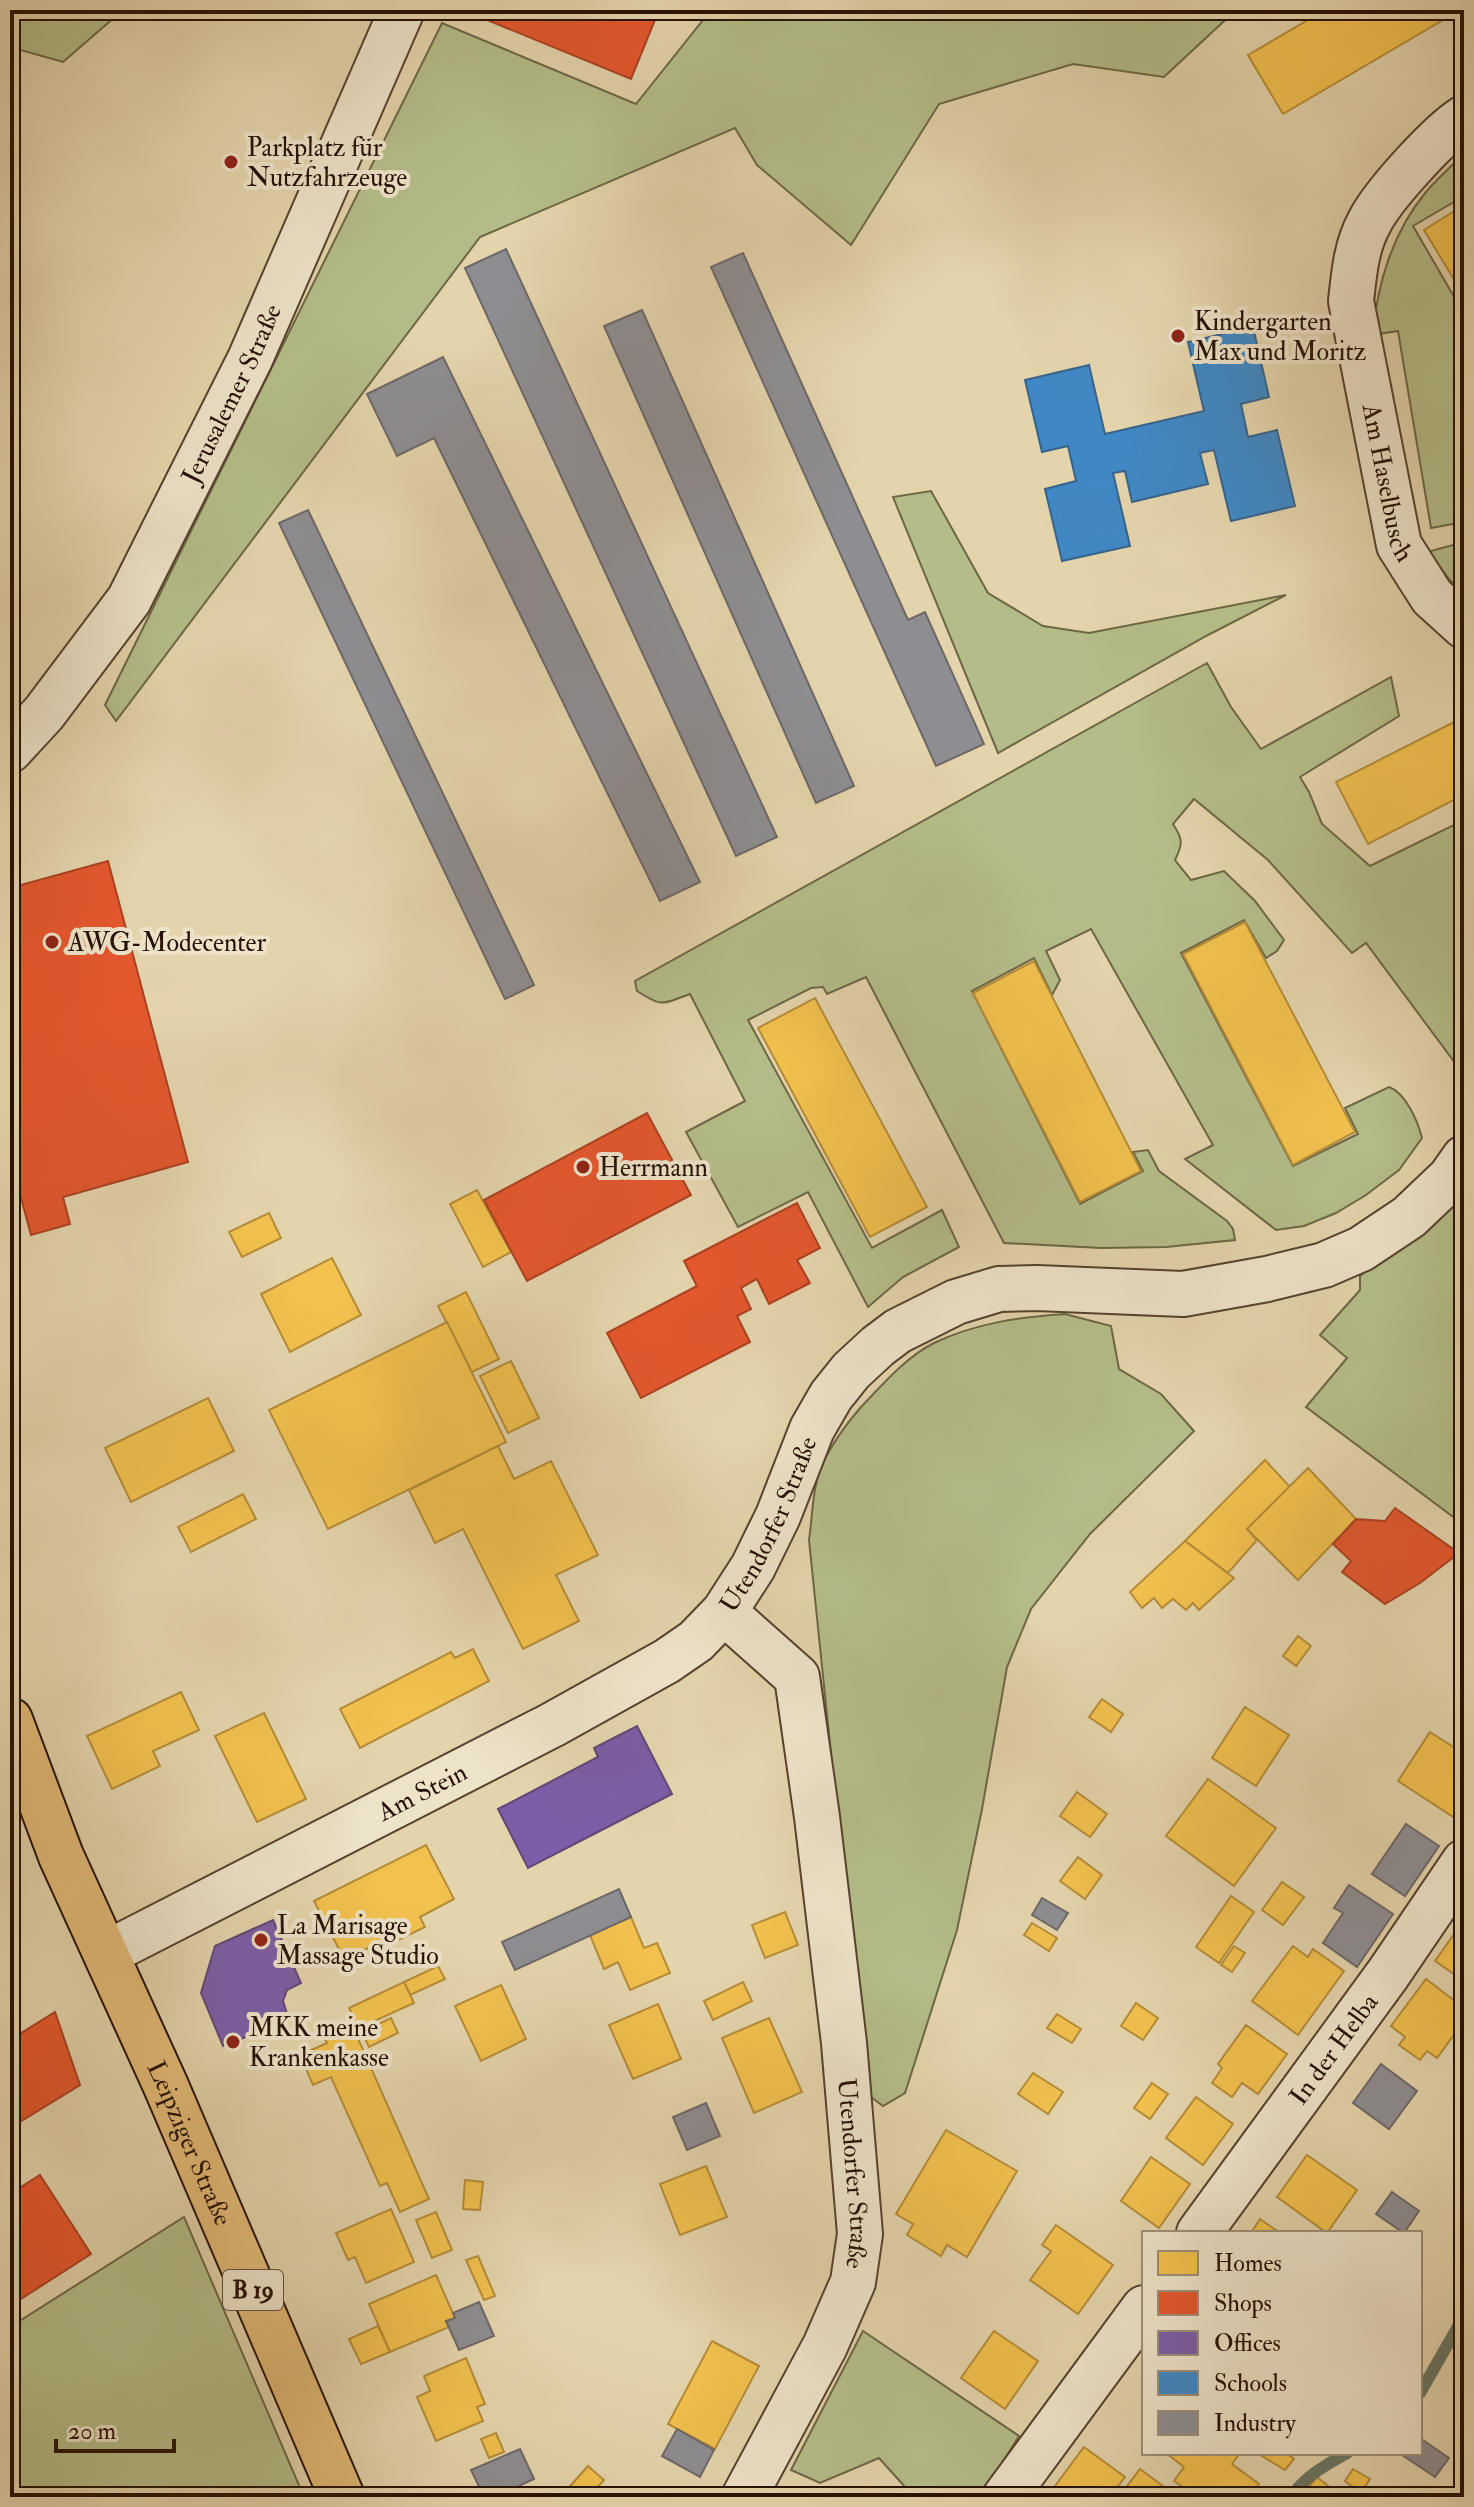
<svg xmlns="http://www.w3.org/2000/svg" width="1474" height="2507" font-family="'IM FELL Double Pica',serif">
<rect width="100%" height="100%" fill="#e4d4ac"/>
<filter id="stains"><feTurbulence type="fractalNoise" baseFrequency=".0025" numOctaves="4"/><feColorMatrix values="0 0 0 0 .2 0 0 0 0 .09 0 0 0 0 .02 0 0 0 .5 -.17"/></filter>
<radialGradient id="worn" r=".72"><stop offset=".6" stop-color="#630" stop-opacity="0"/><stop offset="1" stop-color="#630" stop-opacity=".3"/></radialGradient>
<g fill="#b4bd89" stroke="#6d6746" stroke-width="2">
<polygon points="10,10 123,10 63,62 10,47"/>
<polygon points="711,10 1236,10 1164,77 1073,64 939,104 851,245 757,165 735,128 480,237 116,721 105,705 442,23 636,104"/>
<path d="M1461 156 1464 161V196L1413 226 1464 314V522L1431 528 1398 331 1372 335C1378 283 1392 233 1426 192 1437 179 1450 168 1461 156Z"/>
<polygon points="931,491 988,593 1043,626 1089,633 1286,595 1208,635 998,753 893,497"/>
<polygon points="1464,542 1464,593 1454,585 1427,552"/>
<path d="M1207 663 1231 707 1261 749 1391 677 1399 716 1300 777 1309 792 1322 824 1370 866 1464 820V1075L1366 943 1352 953 1268 860 1194 799 1173 824C1183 839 1183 844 1175 860L1191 880 1224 871 1255 901 1284 940 1277 951 1266 958 1244 920 1181 953 1293 1166 1358 1134 1345 1108 1389 1087C1406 1093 1418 1122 1422 1138L1399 1170 1366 1195 1336 1213 1304 1226 1276 1230 1185 1159 1213 1145 1091 929 1046 951 1060 980 1052 995 1034 958 972 991 1080 1204 1143 1171 1133 1152 1148 1150 1159 1171 1227 1221 1233 1229 1235 1240 1166 1247 1101 1248 1004 1243 866 977 827 994 823 987 811 988 748 1020 872 1248 942 1210 959 1247 903 1277 868 1307 808 1192 738 1227 686 1132 745 1101 690 994C662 1004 663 1008 637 991L635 981Z"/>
<polygon points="1464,1195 1464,1525 1306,1407 1347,1358 1320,1335 1360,1290 1360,1276"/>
<path d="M1065 1314 1111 1326 1119 1369 1161 1394 1194 1431 1090 1534 1031 1609 1007 1667 982 1809 957 1930 905 2093 883 2106 871 2097 859 2026 809 1540C812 1521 812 1499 817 1480 824 1453 843 1428 861 1407 882 1385 906 1357 934 1343 976 1323 1020 1317 1065 1314Z"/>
<polygon points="184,2217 304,2497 10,2497 10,2327"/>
<polygon points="863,2331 1019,2436 994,2476 977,2497 914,2497 879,2458 820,2483 791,2470"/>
</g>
<g fill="#f2c14e" stroke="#b58c38" stroke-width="2">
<polygon points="1325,10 1460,10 1283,114 1248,55"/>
<polygon points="1464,205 1464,296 1424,230"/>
<polygon points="1464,717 1464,795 1368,844 1336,782"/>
<polygon points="1245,922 1355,1132 1293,1165 1183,954"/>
<polygon points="1034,961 1141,1171 1080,1202 973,993"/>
<polygon points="815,998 927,1207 870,1237 758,1028"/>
<polygon points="477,1190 511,1252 483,1267 450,1204"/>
<polygon points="269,1213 281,1238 242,1257 229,1232"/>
<polygon points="332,1258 361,1315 290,1352 261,1294"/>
<polygon points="466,1292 499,1359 472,1372 438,1306"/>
<polygon points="447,1322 506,1442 328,1529 269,1410"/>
<polygon points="511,1361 539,1418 508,1433 480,1376"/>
<polygon points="208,1398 234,1451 131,1502 105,1448"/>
<polygon points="498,1446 514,1479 551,1461 598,1555 556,1575 579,1621 523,1649 463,1529 435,1543 409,1490"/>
<polygon points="1265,1460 1290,1487 1247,1529 1257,1540 1228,1573 1185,1541"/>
<polygon points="1308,1468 1356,1519 1298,1580 1247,1529"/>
<polygon points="243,1494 256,1519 191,1552 178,1527"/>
<polygon points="1185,1541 1234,1578 1199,1610 1193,1603 1186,1610 1173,1599 1162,1608 1154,1598 1142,1608 1130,1592"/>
<polygon points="1298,1636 1311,1646 1296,1666 1283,1656"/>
<polygon points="473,1649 489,1681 360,1748 340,1709 451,1652 455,1658"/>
<polygon points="181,1692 199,1730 153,1751 160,1766 112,1789 87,1736"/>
<polygon points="1102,1699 1123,1714 1111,1732 1089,1717"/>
<polygon points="1245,1707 1289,1735 1256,1786 1212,1758"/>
<polygon points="264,1713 306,1799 257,1822 215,1736"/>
<polygon points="1430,1732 1464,1754 1464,1811 1458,1820 1398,1781"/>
<polygon points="1208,1779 1276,1828 1234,1886 1166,1836"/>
<polygon points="1077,1792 1107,1814 1090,1837 1060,1816"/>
<polygon points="426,1845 454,1899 420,1917 425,1927 371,1953 368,1948 344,1959 314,1901"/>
<polygon points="1078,1857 1102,1875 1085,1899 1060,1881"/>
<polygon points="1282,1882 1304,1897 1283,1925 1262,1910"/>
<polygon points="1231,1896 1254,1912 1219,1963 1196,1947"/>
<polygon points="785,1912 798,1945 765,1958 752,1925"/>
<polygon points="631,1917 644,1948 657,1943 670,1973 630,1990 618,1962 604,1969 590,1935"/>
<polygon points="1464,1920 1464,1981 1435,1961"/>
<polygon points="1032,1923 1057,1938 1049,1951 1024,1935"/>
<polygon points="1234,1946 1245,1953 1232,1972 1221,1965"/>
<polygon points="1293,1946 1308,1957 1313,1949 1344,1971 1298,2035 1252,2001"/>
<polygon points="438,1966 445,1979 410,1995 404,1982"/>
<polygon points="1426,1979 1464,2008 1464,2021 1437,2058 1427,2051 1420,2060 1399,2045 1405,2037 1391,2026"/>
<polygon points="404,1982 414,2003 359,2028 349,2008"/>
<polygon points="743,1982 752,2001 713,2020 704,2001"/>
<polygon points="501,1985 526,2039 481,2061 455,2006"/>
<polygon points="1136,2003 1158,2018 1143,2040 1121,2026"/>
<polygon points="658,2004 681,2059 633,2079 609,2025"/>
<polygon points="1057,2014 1081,2029 1072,2043 1047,2028"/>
<polygon points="391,2018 398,2033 369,2047 362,2032"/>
<polygon points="769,2018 802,2092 754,2113 722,2038"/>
<polygon points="352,2025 429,2199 400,2212 387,2183 380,2186 331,2077 313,2085 300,2055 327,2043 324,2037"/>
<polygon points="1246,2025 1287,2054 1258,2094 1242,2083 1232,2097 1212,2083 1222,2068 1218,2064"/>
<polygon points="1033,2073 1063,2092 1048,2114 1018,2094"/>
<polygon points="1152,2083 1168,2094 1150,2119 1134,2108"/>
<polygon points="1196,2097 1233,2124 1203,2165 1166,2138"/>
<polygon points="946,2130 1017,2171 967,2257 947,2245 941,2256 907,2235 913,2224 896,2214"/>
<polygon points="1307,2155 1357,2190 1327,2233 1277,2197"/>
<polygon points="1151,2157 1190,2184 1159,2228 1121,2201"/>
<polygon points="706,2166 727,2217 680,2235 660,2184"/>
<polygon points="465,2180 483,2182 480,2210 463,2209"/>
<polygon points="391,2209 414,2262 366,2283 355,2257 348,2260 336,2233"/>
<polygon points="436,2212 452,2250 432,2258 416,2220"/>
<polygon points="1260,2219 1280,2233 1251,2233"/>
<polygon points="1056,2225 1113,2265 1078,2314 1030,2280 1051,2251 1042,2245"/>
<polygon points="478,2256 495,2296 484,2300 466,2260"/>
<polygon points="436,2275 455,2318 446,2321 449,2327 390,2352 369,2304"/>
<polygon points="378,2326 390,2352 361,2364 349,2339"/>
<polygon points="994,2331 1038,2361 1005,2409 961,2378"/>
<polygon points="712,2341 759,2366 715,2449 668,2424"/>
<polygon points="466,2358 485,2404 477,2407 483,2421 436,2441 417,2397 430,2391 424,2376"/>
<polygon points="496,2433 504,2452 489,2458 481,2439"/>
<polygon points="1084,2447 1125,2477 1110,2497 1070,2497 1055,2486"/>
<polygon points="1168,2453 1240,2453 1232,2464 1259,2484 1250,2497 1223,2497 1212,2489 1206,2497 1197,2497 1174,2481 1184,2467 1167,2454"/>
<polygon points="1257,2453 1286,2453 1294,2459 1285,2470"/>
<polygon points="588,2466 604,2480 589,2497 569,2497 564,2493"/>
<polygon points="1140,2469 1167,2489 1161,2497 1125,2497 1121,2494"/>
<polygon points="1353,2469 1370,2479 1361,2493 1345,2481"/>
<polygon points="1317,2477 1332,2489 1325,2497 1301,2497"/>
</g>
<g fill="#e4572e" stroke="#ab4221" stroke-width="2">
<polygon points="463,10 659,10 631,79"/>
<polygon points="108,861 188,1162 63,1197 70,1224 31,1235 10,1157 10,888"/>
<polygon points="647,1113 691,1195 527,1281 484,1200"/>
<polygon points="797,1203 820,1248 797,1260 810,1283 769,1304 757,1279 741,1288 751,1309 737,1316 750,1342 641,1398 607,1333 697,1286 684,1261"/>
<polygon points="1395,1508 1459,1553 1420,1583 1385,1604 1342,1572 1351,1561 1333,1544 1356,1519 1385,1521"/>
<polygon points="55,2012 80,2085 10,2128 10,2040"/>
<polygon points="40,2175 91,2254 10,2306 10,2194"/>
</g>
<g fill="#7b5ea7" stroke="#624776" stroke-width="2">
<polygon points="637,1726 672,1794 528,1868 498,1809 598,1757 594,1748"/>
<polygon points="273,1920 301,1983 287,1990 283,2001 289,2020 223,2046 201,1993 215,1946"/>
</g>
<polygon fill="#3f88c5" stroke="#38648b" stroke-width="2" points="1253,327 1269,397 1241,404 1248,437 1277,430 1295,506 1231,521 1214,450 1200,453 1208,484 1132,502 1125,471 1113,473 1130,546 1062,561 1045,489 1076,481 1068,446 1042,452 1025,380 1089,365 1105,434 1204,411 1188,342"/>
<g fill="#8d8d92" stroke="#6e6867" stroke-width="2">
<polygon points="506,249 777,837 736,856 465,268"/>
<polygon points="743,253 908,620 925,612 984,744 936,766 711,267"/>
<polygon points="642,310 854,786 816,803 604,326"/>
<polygon points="443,357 700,882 660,901 434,438 397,456 367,394"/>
<polygon points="308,510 534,985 505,999 279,523"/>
<polygon points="1406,1824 1439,1846 1405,1896 1372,1874"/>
<polygon points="1349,1885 1393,1914 1357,1967 1323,1943 1343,1913 1334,1908"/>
<polygon points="619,1889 631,1917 515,1970 502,1942"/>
<polygon points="1042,1898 1068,1913 1057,1930 1032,1915"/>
<polygon points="1381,2064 1417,2091 1389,2129 1353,2103"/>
<polygon points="706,2103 720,2136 687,2150 673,2117"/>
<polygon points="1392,2192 1419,2211 1404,2233 1376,2214"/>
<polygon points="479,2302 494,2336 459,2350 446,2321 455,2318 453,2313"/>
<polygon points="677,2429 714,2450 700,2477 662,2456"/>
<polygon points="1420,2438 1449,2458 1435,2477 1402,2455 1403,2453 1420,2453"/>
<polygon points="520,2449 534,2479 495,2497 484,2497 471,2470"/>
</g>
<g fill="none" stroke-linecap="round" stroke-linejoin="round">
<g stroke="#6a7664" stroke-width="12">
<polyline points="1420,2393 1464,2316"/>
<path d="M1291 2497C1305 2476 1326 2465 1347 2453"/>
</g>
<defs>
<g id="minor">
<path id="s1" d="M1464 118C1439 134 1382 196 1369 223 1356 247 1354 274 1351 301L1399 545 1432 597 1464 626"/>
<path id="s2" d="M10 750 44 713 129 600 250 359 402 10"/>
<path id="s3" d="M724 1612 797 1677 817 1817 844 2043 860 2234 853 2282 825 2346 744 2497"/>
<path id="s4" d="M107 1953 552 1725 667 1661 696 1641 724 1612 753 1567 778 1516 812 1429 831 1396 851 1371 878 1346 898 1331 956 1302 999 1289 1037 1288 1183 1294 1267 1279 1324 1265 1361 1249 1409 1217 1450 1178 1464 1158"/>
<path id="s5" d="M1199 2233 1388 1974 1464 1862"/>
<polyline points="1005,2497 1144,2308"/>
</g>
<g id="major">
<path id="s6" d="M10 1720 61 1856 165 2084 342 2497"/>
</g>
</defs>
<use href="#minor" stroke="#56422e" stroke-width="48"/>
<use href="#major" stroke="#261104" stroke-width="48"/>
<use href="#minor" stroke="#ede3c9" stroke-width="44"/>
<use href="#major" stroke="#e2ba76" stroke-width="44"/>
</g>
<g fill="#8f2418" stroke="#ede3c9" stroke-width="3">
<circle cx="231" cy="162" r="8"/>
<circle cx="1178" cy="336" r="8"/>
<circle cx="52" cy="942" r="8"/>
<circle cx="583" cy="1167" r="8"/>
<circle cx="261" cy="1940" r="8"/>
<circle cx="233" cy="2042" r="8"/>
</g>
<g text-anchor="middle" stroke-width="8" stroke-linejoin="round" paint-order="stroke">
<rect fill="#ede3c9" stroke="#62503f" stroke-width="2" x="223" y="2270" width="60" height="40" rx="6"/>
<g font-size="24" font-weight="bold" fill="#261104">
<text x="253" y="2298">B 19</text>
</g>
<g font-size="26" fill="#261104" stroke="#ede3c9" text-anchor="start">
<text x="247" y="156">Parkplatz für<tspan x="247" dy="30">Nutzfahrzeuge</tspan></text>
<text x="1194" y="330">Kindergarten<tspan x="1194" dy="30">Max und Moritz</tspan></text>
<text x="68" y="951">AWG-Modecenter</text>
<text x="599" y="1176">Herrmann</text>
<text x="277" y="1934">La Marisage<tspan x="277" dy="30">Massage Studio</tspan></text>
<text x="249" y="2036">MKK meine<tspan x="249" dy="30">Krankenkasse</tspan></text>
</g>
<g font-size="26" fill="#261104" stroke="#ede3c9">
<text dy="9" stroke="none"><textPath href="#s2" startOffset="422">Jerusalemer Straße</textPath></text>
<text dy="9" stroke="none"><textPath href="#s1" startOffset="408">Am Haselbusch</textPath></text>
<text dy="9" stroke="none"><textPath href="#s4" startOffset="806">Utendorfer Straße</textPath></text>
<text dy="9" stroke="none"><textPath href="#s4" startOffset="354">Am Stein</textPath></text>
<text dy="9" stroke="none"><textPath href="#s5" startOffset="228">In der Helba</textPath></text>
<text dy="9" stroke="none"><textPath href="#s6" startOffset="460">Leipziger Straße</textPath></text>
<text dy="9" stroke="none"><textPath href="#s3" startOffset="598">Utendorfer Straße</textPath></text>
</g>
</g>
<rect width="1474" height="2507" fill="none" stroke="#e4d4ac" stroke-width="40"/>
<rect x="12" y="12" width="1450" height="2483" fill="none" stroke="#261104" stroke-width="4"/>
<rect x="20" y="20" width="1434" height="2467" fill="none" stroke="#261104" stroke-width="2"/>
<rect x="1142" y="2231" width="280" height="224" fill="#ede3c9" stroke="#9d8f7a" stroke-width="2"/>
<rect x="1158" y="2251" width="40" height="24" fill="#f2c14e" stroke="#9d8f7a" stroke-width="2"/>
<text x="1214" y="2271" font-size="24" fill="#261104">Homes</text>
<rect x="1158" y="2291" width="40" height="24" fill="#e4572e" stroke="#9d8f7a" stroke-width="2"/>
<text x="1214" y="2311" font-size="24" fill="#261104">Shops</text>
<rect x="1158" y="2331" width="40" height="24" fill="#7b5ea7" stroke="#9d8f7a" stroke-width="2"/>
<text x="1214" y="2351" font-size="24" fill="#261104">Offices</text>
<rect x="1158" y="2371" width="40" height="24" fill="#3f88c5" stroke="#9d8f7a" stroke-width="2"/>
<text x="1214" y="2391" font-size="24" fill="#261104">Schools</text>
<rect x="1158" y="2411" width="40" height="24" fill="#8d8d92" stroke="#9d8f7a" stroke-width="2"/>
<text x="1214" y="2431" font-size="24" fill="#261104">Industry</text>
<path d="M56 2439v12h118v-12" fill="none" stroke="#261104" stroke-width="4"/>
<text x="68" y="2439" font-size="24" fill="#261104" stroke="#ede3c9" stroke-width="6" paint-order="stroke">20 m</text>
<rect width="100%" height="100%" filter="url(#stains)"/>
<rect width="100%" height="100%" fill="url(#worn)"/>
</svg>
